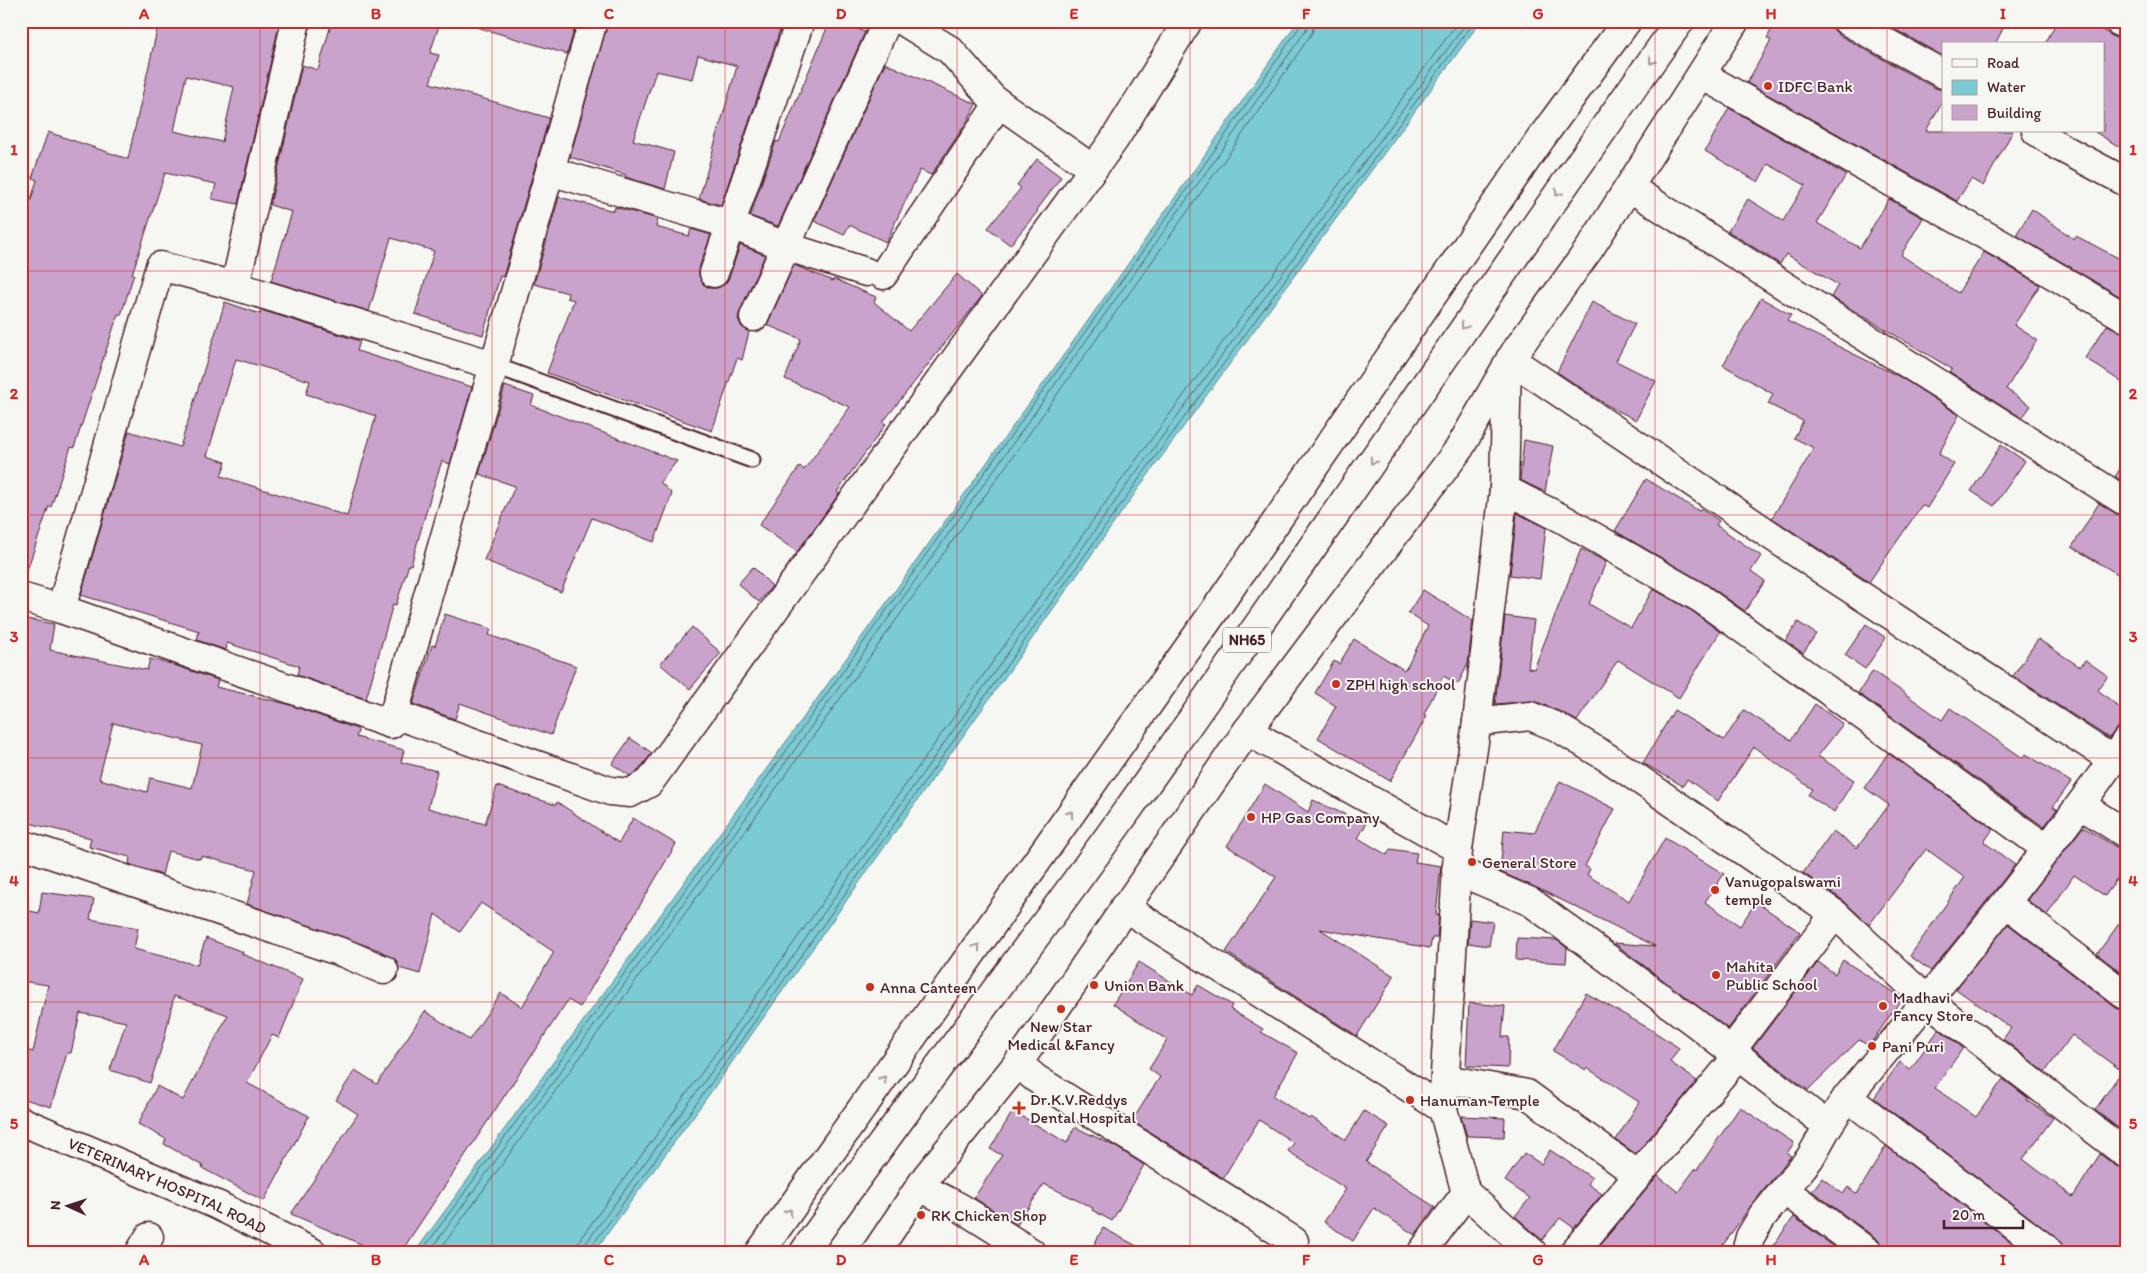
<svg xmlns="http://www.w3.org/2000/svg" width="2147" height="1273" font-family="Itim,sans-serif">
<rect width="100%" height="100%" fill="#f6f6f2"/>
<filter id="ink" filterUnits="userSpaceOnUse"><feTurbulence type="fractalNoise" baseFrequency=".02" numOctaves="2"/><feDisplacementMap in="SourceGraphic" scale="10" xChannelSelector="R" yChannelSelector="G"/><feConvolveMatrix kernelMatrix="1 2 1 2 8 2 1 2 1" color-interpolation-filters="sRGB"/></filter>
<g filter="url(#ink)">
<path fill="#7acbd3" stroke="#678690" d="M1298 21H1481L1143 482 708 1096 594 1252H415C712 844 1011 436 1298 21Z"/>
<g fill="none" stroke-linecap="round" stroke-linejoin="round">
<g stroke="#5d646e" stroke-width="1">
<polyline points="421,1252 756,793 1224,137 1300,26 1301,21"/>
<polyline points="429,1252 761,797 1229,140 1306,30 1308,21"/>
<polyline points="438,1252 767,801 1235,145 1312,33 1315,21"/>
<polyline points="576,1252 580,1239 693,1085 1128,471 1459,21"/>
<polyline points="584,1252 586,1243 699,1089 1134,475 1468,21"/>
<polyline points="590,1252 591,1247 704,1093 1139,479 1475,21"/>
</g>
</g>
<g fill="#c9a3cb" stroke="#4a1f2b" fill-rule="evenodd">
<path d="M159 21H280L238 204 212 199 216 184 165 173 132 274H134L121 315 118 314 74 448 71 447 51 507 49 506 25 576H21V232L37 180 32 178 48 132 128 159ZM186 76 234 87 222 142 174 131Z"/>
<polygon points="332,21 424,21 439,26 430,53 439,55 430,83 549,118 503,277 500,276 483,335 415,314 434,251 391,238 369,311 271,281 292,212 270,205 302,65 318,70"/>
<polygon points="478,21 577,21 567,54 477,27"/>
<polygon points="608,21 783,21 721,205 699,199 737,66 698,55 692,79 656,71 633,140 674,152 665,189 625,177 626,175 570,157"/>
<polygon points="830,21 838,21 865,32 778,226 750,216 776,141 779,142"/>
<polygon points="1776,21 1831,21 1833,29 1839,35 1935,88 1943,90 1943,100 1926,131 2013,131 1983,186 1971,179 1957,201 1747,83 1771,40 1767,38"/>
<polygon points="1880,21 2007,21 1995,44 1943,44 1943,56"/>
<polygon points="2057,21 2086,21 2126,44 2126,151 2095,132 2103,131 2103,44 2045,44"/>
<polygon points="885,63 976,104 967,122 931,175 920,170 886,242 849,225 844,235 814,221"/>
<polygon points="1729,108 1846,175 1817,223 1860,248 1889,199 1923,218 1901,255 1958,293 1984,252 2040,285 2014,325 2037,340 2006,389 2031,406 2022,418 1950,372 1952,369 1831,297 1838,285 1786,254 1780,264 1728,231 1748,199 1783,221 1805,185 1768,164 1758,182 1705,151"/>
<polygon points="1037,159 1061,177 1037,210 1038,211 1010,245 988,228 1021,188 1017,185"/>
<polygon points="559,197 614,211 615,207 658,219 656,227 689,236 691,229 711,235 699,268 699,276 703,284 709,288 717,288 725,284 729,278 740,245 765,255 740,311 738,318 741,326 749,332 742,360 737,358 712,431 547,373 574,300 567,298 568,293 534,284"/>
<polygon points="2032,209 2074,239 2076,236 2126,262 2126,300 2016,235"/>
<polygon points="794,265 833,281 834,279 876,297 874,302 909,331 957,274 982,296 883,422 886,424 837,492 839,494 797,552 759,525 800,466 804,470 850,407 785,379 801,339 767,325"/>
<polygon points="1761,298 1791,315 1787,321 1902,378 1959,415 1939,454 1954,464 1927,508 1922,505 1869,582 1772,518 1814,448 1794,438 1803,421 1768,404 1773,394 1723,365"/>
<path d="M225 302 260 314 261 310 360 341 357 351 472 387 450 464 442 461 432 491 411 565 409 564 396 605 393 604 366 699 297 675 299 666 227 643 226 650 197 640 199 631 81 595 129 431 180 447ZM236 359 310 381 306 394 376 416 347 516 221 476 226 462 207 456Z"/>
<polygon points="1592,302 1635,324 1616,361 1656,381 1636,420 1607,405 1557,372"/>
<polygon points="2107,325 2126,334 2126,385 2085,358"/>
<polygon points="505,386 534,396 531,405 677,461 660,482 672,494 654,542 592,518 561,592 484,560 515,486 479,474"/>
<polygon points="1524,440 1553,446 1545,492 1520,480"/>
<polygon points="2001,445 2025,461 1994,506 1971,491"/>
<polygon points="2126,459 2126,483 2115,477"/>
<polygon points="1646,479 1699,511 1701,508 1719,521 1716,525 1761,556 1751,571 1765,581 1745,611 1708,585 1615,531"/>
<polygon points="2099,503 2118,515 2126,518 2126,579 2072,547"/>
<polygon points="1517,513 1546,528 1540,579 1510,575"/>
<polygon points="1581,549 1606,562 1589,604 1631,628 1653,589 1692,611 1720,632 1679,698 1618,660 1577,721 1563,713 1535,701 1495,704 1505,616 1534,620 1528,668 1534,669"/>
<polygon points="753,567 772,586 759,602 738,584"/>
<polygon points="1423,590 1473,621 1468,664 1458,684 1443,676 1424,714 1427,716 1390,781 1318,738 1336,706 1315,693 1334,661 1339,664 1354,639 1404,670 1407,667 1428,626 1408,613"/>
<polygon points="445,614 491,629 489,635 576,666 551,735 460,703 455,719 413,704 432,645 435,646"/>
<path d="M21 618 54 624 50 650 147 670 150 659 171 664 218 680 216 687 287 704 357 729 358 731 356 737 404 750 401 762 437 771 428 808 485 824 497 786 556 805 557 802 619 843 633 818 676 844 580 1007 568 1000 401 1252H372L363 1245 291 1214 358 1114 336 1100 355 1070 377 1084 425 1011 469 1040 501 993 522 1007 554 952 481 903 460 932 435 914 420 974 399 968 396 960 379 950 247 904 256 870 201 856 200 859 168 851 162 875 129 864 130 857 89 847 91 838 29 823 30 819 21 817ZM113 723 202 745 192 788 150 778 147 792 99 779Z"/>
<polygon points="1798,622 1816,634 1803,653 1785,641"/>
<polygon points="1866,624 1886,638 1865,669 1845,655"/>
<polygon points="692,627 721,653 690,689 660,664"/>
<polygon points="2038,639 2080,667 2085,660 2108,676 2098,690 2126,713 2126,718 2109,738 2013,676"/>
<polygon points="1873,671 1942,720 1950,708 2023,758 2026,754 2071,782 2053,807 2057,809 2044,827 1858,693"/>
<polygon points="1815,704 1843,724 1818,756 1854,780 1834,812 1808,795 1812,789 1754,747 1718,801 1687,779 1683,786 1643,763 1674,710 1724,740 1744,710 1791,740"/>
<polygon points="630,738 652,753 638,771 630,776 612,764"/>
<polygon points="1888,753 1993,829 1984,842 2015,865 1931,971 1910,956 1965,877 1926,849 1869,925 1844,901 1803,873 1833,831 1857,848 1889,805 1865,788"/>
<polygon points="1560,781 1615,809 1585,866 1590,869 1587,875 1629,901 1665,838 1724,874 1705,902 1740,926 1756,902 1800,932 1728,1029 1614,943 1655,946 1537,888 1500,872 1504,830 1534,833"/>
<polygon points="1265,784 1308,812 1313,800 1366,824 1358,838 1387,855 1390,849 1417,853 1415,862 1441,866 1436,915 1439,915 1437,938 1432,938 1430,948 1320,929 1394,976 1357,1036 1226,952 1276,877 1227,846"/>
<polygon points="2083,827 2126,853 2126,865 2105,896 2074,875 2047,915 2027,900"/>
<polygon points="42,892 94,899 90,919 138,928 134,949 197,965 206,938 243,952 242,954 303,979 279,1038 272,1035 247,1083 309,1116 264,1201 202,1168 203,1166 164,1144 166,1139 138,1124 157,1086 183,1100 228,1015 174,996 164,1040 150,1083 110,1070 126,1022 80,1013 71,1053 67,1053 51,1107 21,1098 21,1048 33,1052 48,985 21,981 21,909 39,913"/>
<polygon points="2126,914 2126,976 2097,954"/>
<polygon points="1470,919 1493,922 1489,946 1468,943"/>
<polygon points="2008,924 2116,1008 2126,1011 2126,1118 2118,1128 2095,1110 2122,1071 2072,1035 2045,1072 2003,1039 2011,1028 1956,989"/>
<polygon points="1517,938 1557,940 1567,948 1566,963 1516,960"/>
<polygon points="1843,960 1902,998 1869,1046 1859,1040 1808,1090 1753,1048 1818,962 1835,974"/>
<polygon points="1139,962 1192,995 1198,985 1232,1005 1230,1009 1263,1029 1261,1032 1298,1053 1273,1096 1309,1119 1311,1117 1346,1140 1364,1111 1389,1126 1366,1162 1435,1207 1415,1235 1374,1208 1353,1241 1324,1222 1346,1189 1288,1151 1294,1143 1259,1120 1223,1178 1132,1121 1160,1077 1149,1069 1167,1040 1113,1004"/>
<polygon points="1586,993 1650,1029 1679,1048 1670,1062 1697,1081 1636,1154 1616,1140 1639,1102 1587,1068 1586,1070 1553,1051"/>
<polygon points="1469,1003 1505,1006 1502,1037 1509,1037 1508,1068 1466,1066"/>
<polygon points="1939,1029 1963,1048 1935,1088 1976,1117 2003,1079 2028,1098 2027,1100 2053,1118 2023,1159 2073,1197 2100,1154 2116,1166 2126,1169 2126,1252 2065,1252 2064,1246 2059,1240 1874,1098 1900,1062 1910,1070"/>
<polygon points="1740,1107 1794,1143 1787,1153 1791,1156 1750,1207 1718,1252 1607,1252 1599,1246 1658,1176 1678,1192 1695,1169 1697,1170"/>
<polygon points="1013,1111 1067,1143 1075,1127 1116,1147 1144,1165 1112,1221 1092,1210 1093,1208 1044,1184 1017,1225 974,1198 1002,1155 990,1149"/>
<polygon points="1461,1116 1505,1118 1504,1137 1467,1136"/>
<polygon points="1886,1146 2024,1252 1883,1252 1882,1245 1877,1239 1812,1191 1822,1178 1843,1194 1848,1187 1857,1194"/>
<polygon points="1550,1150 1592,1178 1588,1184 1602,1194 1574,1228 1560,1218 1542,1240 1515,1216 1530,1198 1505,1181 1524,1153 1541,1164"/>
<polygon points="1794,1217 1841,1252 1768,1252"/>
<polygon points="1103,1228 1148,1252 1090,1252"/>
</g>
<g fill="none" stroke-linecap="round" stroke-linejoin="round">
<defs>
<polyline id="lane" points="493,365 752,460"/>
<g id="street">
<polyline points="903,21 950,50 993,99 1093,169"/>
<polyline points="1847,21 1943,74"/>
<polyline points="2118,21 2126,26"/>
<polyline points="1702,75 2015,252 2126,318"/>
<polyline points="2036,131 2060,147 2126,182"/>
<polyline points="550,171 729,224 785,246 866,272"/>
<polyline points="1630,188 2126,502"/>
<polyline points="714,273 800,21"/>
<polyline points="883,275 999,103"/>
<polyline points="235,286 296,21"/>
<polyline points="754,317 887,21"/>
<polyline points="1510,359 1828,574 2113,760"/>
<polyline points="1507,365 1504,489 1477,722 1458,849 1443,1109 1466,1193 1532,1252"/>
<polyline points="1504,489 1563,519 1700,598 2047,849"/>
<polyline points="21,597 61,609 391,724 593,21"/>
<polyline points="61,609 160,266 235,286 493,365"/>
<polyline points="394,714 610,791 630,793 649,783 1114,140 1188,21"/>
<polyline points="1477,722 1530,716 1557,727 1608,758 1835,914 1928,1001 2126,1154"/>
<polyline points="1247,731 1458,849"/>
<polyline points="2081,805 2126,834"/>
<polyline points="21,844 344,953 384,970"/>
<polyline points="1456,870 1531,902 1694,1022 1828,1126"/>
<polyline points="2006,903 2126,996"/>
<polyline points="1124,907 1443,1109"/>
<polyline points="1731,1051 1835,914"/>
<polyline points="1018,1063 1035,1078 1294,1241"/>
<polyline points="1445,1079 1527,1094 1638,1175"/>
<polyline points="1847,1097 2050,1252"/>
<polyline points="920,1187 961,1208 1031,1252"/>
<polyline points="1784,1190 1868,1252"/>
<polyline points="140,1252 149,1237"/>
<polyline points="1422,1252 1466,1193"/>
<polyline points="1574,1252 1738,1056"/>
<path d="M1746 1252 1750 1237 1762 1217 1810 1158 1828 1126 1847 1097C1944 981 2039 865 2126 741"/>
</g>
<g id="secondary">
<path id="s1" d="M21 1121 217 1205 312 1252"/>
<polyline points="876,1252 927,1176 1018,1063 1247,731 1459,449 1515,352 1590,248 1735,21"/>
</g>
<g id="highway">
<polyline points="760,1252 1213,613 1542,137 1627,21"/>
<path d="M804 1252C909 1103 1021 959 1127 811 1314 549 1493 283 1680 21"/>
</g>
</defs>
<use href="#lane" stroke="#4a1f2b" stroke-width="19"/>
<use href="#street" stroke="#4a1f2b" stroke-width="31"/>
<use href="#secondary" stroke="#4a1f2b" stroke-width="31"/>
<use href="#highway" stroke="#4a1f2b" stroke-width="31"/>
<use href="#lane" stroke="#f6f6f2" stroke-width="15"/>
<use href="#street" stroke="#f6f6f2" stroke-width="28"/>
<use href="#secondary" stroke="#f6f6f2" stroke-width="28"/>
<use href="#highway" stroke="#f6f6f2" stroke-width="28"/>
</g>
<defs><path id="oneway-chevron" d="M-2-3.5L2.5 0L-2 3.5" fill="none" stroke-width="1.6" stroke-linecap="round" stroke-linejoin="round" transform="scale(1.25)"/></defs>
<g stroke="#a99598">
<use href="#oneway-chevron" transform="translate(1652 61) rotate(126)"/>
<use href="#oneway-chevron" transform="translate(1558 193) rotate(125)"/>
<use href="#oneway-chevron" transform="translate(1464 326) rotate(124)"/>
<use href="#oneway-chevron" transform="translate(1373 461) rotate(125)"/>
<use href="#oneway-chevron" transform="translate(1070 814) rotate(-55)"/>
<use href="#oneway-chevron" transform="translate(977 947) rotate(-55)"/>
<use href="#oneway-chevron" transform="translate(883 1079) rotate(-55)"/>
<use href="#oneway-chevron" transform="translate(789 1212) rotate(-55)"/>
</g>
</g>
<path fill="none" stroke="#d62828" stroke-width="1" stroke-opacity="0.55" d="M260 21V1252M492 21V1252M725 21V1252M957 21V1252M1190 21V1252M1422 21V1252M1655 21V1252M1887 21V1252M21 271H2126M21 515H2126M21 758H2126M21 1002H2126"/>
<g fill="#c8321e" stroke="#f6f6f2" stroke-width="2">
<circle cx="1768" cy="86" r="5"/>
<circle cx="1336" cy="684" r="5"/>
<circle cx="1251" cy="817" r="5"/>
<circle cx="1472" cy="862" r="5"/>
<circle cx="1715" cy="890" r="5"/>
<circle cx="1716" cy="975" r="5"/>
<circle cx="1094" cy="985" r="5"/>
<circle cx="870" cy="987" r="5"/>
<circle cx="1883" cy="1006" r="5"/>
<circle cx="1061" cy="1009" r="5"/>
<circle cx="1872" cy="1046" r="5"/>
<circle cx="1410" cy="1100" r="5"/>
<path d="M1016.5 1100.5h5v5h5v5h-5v5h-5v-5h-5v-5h5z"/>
<circle cx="921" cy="1215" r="5"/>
</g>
<g text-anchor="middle" stroke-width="4" stroke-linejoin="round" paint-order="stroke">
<rect fill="#f6f6f2" stroke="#7e6067" stroke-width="1" x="1223" y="627.5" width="48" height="25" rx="4"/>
<g font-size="15" font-weight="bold" fill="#4a1f2b">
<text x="1247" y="645">NH65</text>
</g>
<g font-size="16" fill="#4a1f2b" stroke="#f6f6f2" text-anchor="start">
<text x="1778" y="92">IDFC Bank</text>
<text x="1346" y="690">ZPH high school</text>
<text x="1261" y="823">HP Gas Company</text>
<text x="1482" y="868">General Store</text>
<text x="1725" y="887">Vanugopalswami<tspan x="1725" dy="18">temple</tspan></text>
<text x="1726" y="972">Mahita<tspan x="1726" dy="18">Public School</tspan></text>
<text x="1104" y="991">Union Bank</text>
<text x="880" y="993">Anna Canteen</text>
<text x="1893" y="1003">Madhavi<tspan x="1893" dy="18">Fancy Store</tspan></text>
<text x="1061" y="1032" text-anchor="middle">New Star<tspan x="1061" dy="18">Medical &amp;Fancy</tspan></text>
<text x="1882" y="1052">Pani Puri</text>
<text x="1030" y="1105">Dr.K.V.Reddys<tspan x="1030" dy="18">Dental Hospital</tspan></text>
<text x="1420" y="1106">Hanuman Temple</text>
<text x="931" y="1221">RK Chicken Shop</text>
</g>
<g font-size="16" fill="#4a1f2b" stroke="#f6f6f2">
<text dy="6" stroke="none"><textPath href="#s1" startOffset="160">VETERINARY HOSPITAL ROAD</textPath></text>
</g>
</g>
<rect width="2147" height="1273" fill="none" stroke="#f6f6f2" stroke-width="55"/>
<rect x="1942" y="42" width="162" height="90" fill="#f6f6f2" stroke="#b1a0a2"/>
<rect x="1952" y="59" width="25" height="8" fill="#f6f6f2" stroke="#b1a0a2"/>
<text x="1987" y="68" font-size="15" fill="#4a1f2b">Road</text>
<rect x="1952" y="80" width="25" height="15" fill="#7acbd3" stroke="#b1a0a2"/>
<text x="1987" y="92" font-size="15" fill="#4a1f2b">Water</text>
<rect x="1952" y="105" width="25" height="15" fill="#c9a3cb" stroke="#b1a0a2"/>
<text x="1987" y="118" font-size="15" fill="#4a1f2b">Building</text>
<g transform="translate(68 1206) rotate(273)" stroke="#f6f6f2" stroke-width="4" paint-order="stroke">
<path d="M0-4L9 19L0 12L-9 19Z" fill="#4a1f2b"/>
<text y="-8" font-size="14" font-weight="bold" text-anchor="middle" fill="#4a1f2b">N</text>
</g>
<path d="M1944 1220v8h79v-8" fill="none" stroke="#4a1f2b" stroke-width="2.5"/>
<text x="1952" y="1220" font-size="15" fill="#4a1f2b" stroke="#f6f6f2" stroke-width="4" paint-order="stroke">20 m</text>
<rect x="28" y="28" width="2092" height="1218" fill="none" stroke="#d62828" stroke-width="2"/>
<g font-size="16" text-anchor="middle" font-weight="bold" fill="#d62828">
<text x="144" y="19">A</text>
<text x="376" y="19">B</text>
<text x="609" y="19">C</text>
<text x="841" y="19">D</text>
<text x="1074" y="19">E</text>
<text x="1306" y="19">F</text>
<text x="1538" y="19">G</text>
<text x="1771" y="19">H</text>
<text x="2003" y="19">I</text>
<text x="14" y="155">1</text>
<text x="2133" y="155">1</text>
<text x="14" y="399">2</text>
<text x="2133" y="399">2</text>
<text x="14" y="642">3</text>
<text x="2133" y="642">3</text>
<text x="14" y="886">4</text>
<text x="2133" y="886">4</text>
<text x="14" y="1129">5</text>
<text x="2133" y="1129">5</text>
<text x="144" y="1265">A</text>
<text x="376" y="1265">B</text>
<text x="609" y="1265">C</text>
<text x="841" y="1265">D</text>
<text x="1074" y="1265">E</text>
<text x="1306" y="1265">F</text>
<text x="1538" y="1265">G</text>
<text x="1771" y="1265">H</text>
<text x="2003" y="1265">I</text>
</g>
</svg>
